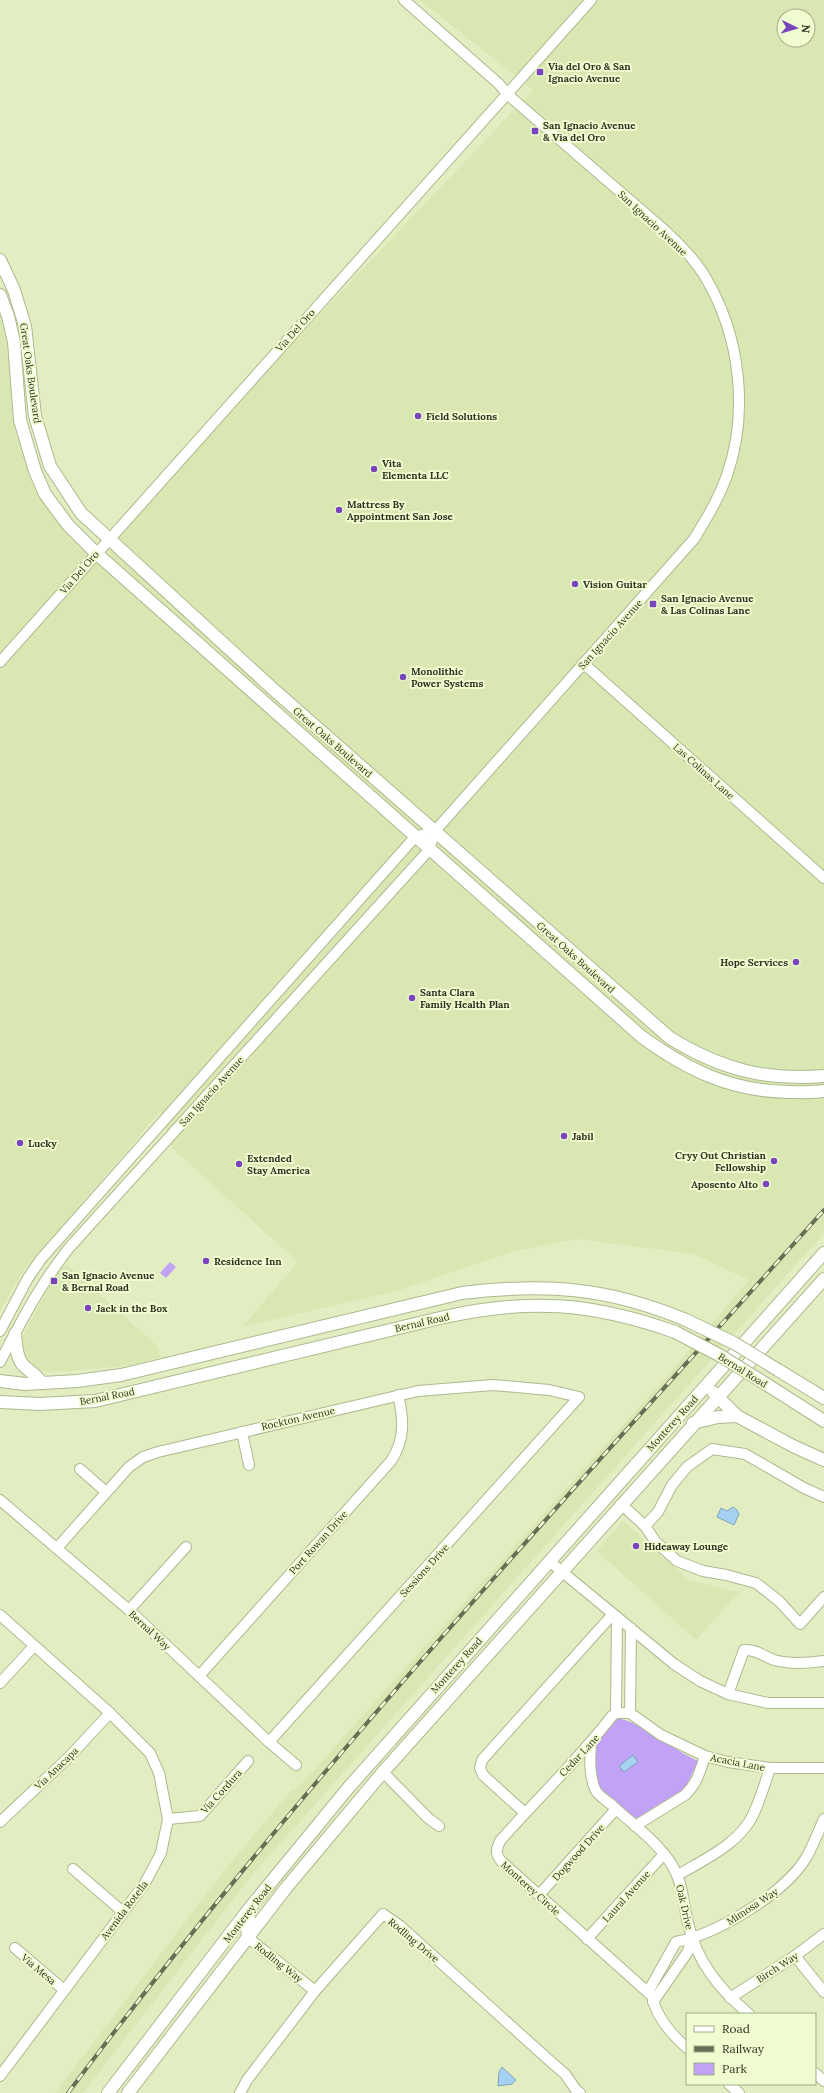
<svg xmlns="http://www.w3.org/2000/svg" width="824" height="2093" font-family="Lora,serif">
<rect width="100%" height="100%" fill="#e2eec2"/>
<g fill="#d9e7b3" fill-rule="evenodd">
<path d="M420 0H824V1233L253 1874 83 2093H55L227 1867 293 1788 296 1790 659 1385 749 1280 693 1254 577 1239 515 1251 400 1290 242 1327 298 1262 172 1148 160 1112 23 1271 0 1311V311L9 350 15 432 37 488 88 555 98 548 533 90ZM784 16H808V40H784Z"/>
<polygon points="66,1264 157,1346 161,1357 131,1365 72,1371 49,1372 27,1367 20,1354 21,1340 51,1282"/>
<polygon points="623,1521 688,1580 739,1592 696,1640 597,1551"/>
</g>
<g fill="#c1a2f6">
<polygon points="170,1262 176,1267 166,1278 160,1273"/>
<path d="M616 1718C644 1722 671 1749 698 1761L683 1793 632 1823 597 1789 592 1769 594 1745Z"/>
</g>
<g fill="#a5d1f2" stroke="#81a2b4">
<polygon points="733,1507 737,1510 739,1514 734,1525 717,1517 721,1508 727,1511"/>
<polygon points="633,1755 638,1762 624,1772 619,1766"/>
<polygon points="502,2067 516,2080 512,2084 498,2086 499,2072"/>
</g>
<g fill="none" stroke-linecap="round" stroke-linejoin="round">
<defs>
<g id="minor">
<polyline points="0,662 591,0"/>
<polyline points="583,663 824,878"/>
<polyline points="0,1331 28,1278 41,1259 415,837 435,831"/>
<path d="M0 1362C22 1320 39 1286 69 1248L429 850 435 831 694 539C707 518 719 498 727 475 749 412 740 337 707 280 696 260 678 243 662 228L507 94 499 84 404 0"/>
<polyline points="242,1432 249,1465"/>
<polyline points="80,1469 106,1492"/>
<polyline points="0,1500 129,1610 269,1742 296,1765"/>
<polyline points="621,1504 645,1526 655,1541 677,1561 703,1571 726,1575 756,1583 779,1601 800,1624 824,1597"/>
<polyline points="645,1526 658,1512 672,1485 687,1467 712,1449 745,1454 804,1488 824,1497"/>
<polyline points="57,1548 129,1467 143,1457 158,1452 418,1391 493,1385 549,1390 579,1397 269,1742"/>
<polyline points="549,1561 674,1664 700,1681 728,1694 768,1703 824,1703"/>
<polyline points="129,1610 186,1547"/>
<polyline points="0,1615 110,1713 150,1753 159,1773 168,1819 161,1853 145,1883 0,2076"/>
<path d="M199 1676 391 1461C405 1440 404 1419 398 1395"/>
<polyline points="0,1683 34,1646"/>
<path d="M728 1694 744 1650C756 1649 763 1656 774 1660 788 1664 809 1663 824 1661"/>
<polyline points="616,1713 617,1617"/>
<polyline points="630,1713 631,1628"/>
<path d="M591 1744C590 1759 589 1774 595 1789 597 1795 607 1801 612 1805 632 1824 657 1841 672 1865 683 1883 683 1903 688 1923 697 1962 719 1989 749 2014"/>
<polyline points="383,1772 428,1818 439,1826"/>
<polyline points="525,1813 483,1775 480,1768 482,1760 613,1614"/>
<polyline points="168,1819 200,1816 248,1761"/>
<polyline points="0,1822 69,1757 110,1713"/>
<path d="M635 1826 685 1795C697 1784 700 1771 705 1756"/>
<polyline points="73,1869 123,1912"/>
<path d="M678 1875C705 1859 739 1844 753 1815 760 1800 765 1784 770 1768"/>
<polyline points="539,1895 616,1809"/>
<polyline points="249,1909 250,1921 246,1927 247,1937 315,1991"/>
<polyline points="587,1939 664,1854"/>
<polyline points="15,1948 64,1990"/>
<polyline points="795,1956 824,1992"/>
<path d="M648 1992 676 1942C717 1934 784 1894 806 1858 813 1846 818 1832 824 1819"/>
<polyline points="730,1998 795,1956 824,1934"/>
<polyline points="653,2002 687,1953 693,1939"/>
<path d="M687 2048C671 2034 656 2017 652 1996L502 1862C495 1854 496 1850 500 1841 537 1799 578 1760 612 1716L616 1713H630L661 1735 684 1746 705 1756 728 1762 770 1768H824"/>
<polyline points="815,2073 824,2081"/>
<polyline points="729,2084 739,2093"/>
<polyline points="240,2093 247,2080 315,1991 383,1914 399,1925 550,2061 565,2074 576,2090 580,2093"/>
</g>
<g id="major">
<path d="M0 260 14 290 25 326 35 416 50 466 81 513 273 689 670 1038C721 1069 765 1081 824 1076"/>
<path d="M0 295 8 316 14 342 20 420 35 471 45 494 68 525 96 553 642 1037C688 1070 730 1091 788 1092 800 1092 812 1093 824 1091"/>
<path d="M15 1334C16 1344 16 1357 23 1365 30 1372 36 1374 42 1383"/>
<polyline points="778,1370 824,1398"/>
<path d="M0 1381 25 1384 77 1381 121 1375 462 1293C545 1283 607 1287 686 1320"/>
<polyline points="766,1384 824,1421"/>
<polyline points="713,1392 737,1416 793,1446 824,1460"/>
<path d="M0 1402 40 1404 95 1401 440 1318C527 1298 591 1302 675 1332"/>
<polyline points="693,1423 718,1417 737,1416"/>
<polyline points="108,2093 249,1909 349,1787 824,1253"/>
<polyline points="128,2093 286,1888 383,1772 824,1279"/>
</g>
</defs>
<use href="#minor" stroke="#adb98e" stroke-width="12"/>
<use href="#major" stroke="#adb98e" stroke-width="14"/>
<use href="#minor" stroke="#fff" stroke-width="10"/>
<use href="#major" stroke="#fff" stroke-width="12"/>
<defs>
<path id="rail" d="M68 2093C300 1782 566 1499 824 1210"/>
</defs>
<use href="#rail" stroke="#676e54" stroke-width="4"/>
<use href="#rail" stroke="#effccf" stroke-width="2.5" stroke-dasharray="8" stroke-linecap="butt"/>
<defs>
<g id="major-bridge">
<polyline points="686,1320 734,1343 778,1370"/>
<polyline points="675,1332 721,1356 766,1384"/>
</g>
</defs>
<use href="#major-bridge" stroke="#adb98e" stroke-width="14" stroke-linecap="butt"/>
<use href="#major-bridge" stroke="#fff" stroke-width="12"/>
</g>
<g fill="#7945bc" stroke="#effccf" stroke-width="1.5">
<rect x="536" y="68" width="8" height="8" rx="2"/>
<rect x="531" y="127" width="8" height="8" rx="2"/>
<circle cx="418" cy="416" r="4"/>
<circle cx="374" cy="469" r="4"/>
<circle cx="339" cy="510" r="4"/>
<circle cx="575" cy="584" r="4"/>
<rect x="649" y="600" width="8" height="8" rx="2"/>
<circle cx="403" cy="677" r="4"/>
<circle cx="796" cy="962" r="4"/>
<circle cx="412" cy="998" r="4"/>
<circle cx="564" cy="1136" r="4"/>
<circle cx="20" cy="1143" r="4"/>
<circle cx="774" cy="1161" r="4"/>
<circle cx="239" cy="1164" r="4"/>
<circle cx="766" cy="1184" r="4"/>
<circle cx="206" cy="1261" r="4"/>
<rect x="50" y="1277" width="8" height="8" rx="2"/>
<circle cx="88" cy="1308" r="4"/>
<circle cx="636" cy="1546" r="4"/>
</g>
<g text-anchor="middle" stroke-width="4" stroke-linejoin="round" paint-order="stroke">
<g font-size="10" font-weight="bold" fill="#2e3322" stroke="#effccf" text-anchor="start">
<text x="548" y="70">Via del Oro &amp; San<tspan x="548" dy="12">Ignacio Avenue</tspan></text>
<text x="543" y="129">San Ignacio Avenue<tspan x="543" dy="12">&amp; Via del Oro</tspan></text>
<text x="426" y="420">Field Solutions</text>
<text x="382" y="467">Vita<tspan x="382" dy="12">Elementa LLC</tspan></text>
<text x="347" y="508">Mattress By<tspan x="347" dy="12">Appointment San Jose</tspan></text>
<text x="583" y="588">Vision Guitar</text>
<text x="661" y="602">San Ignacio Avenue<tspan x="661" dy="12">&amp; Las Colinas Lane</tspan></text>
<text x="411" y="675">Monolithic<tspan x="411" dy="12">Power Systems</tspan></text>
<text x="788" y="966" text-anchor="end">Hope Services</text>
<text x="420" y="996">Santa Clara<tspan x="420" dy="12">Family Health Plan</tspan></text>
<text x="572" y="1140">Jabil</text>
<text x="28" y="1147">Lucky</text>
<text x="766" y="1159" text-anchor="end">Cryy Out Christian<tspan x="766" dy="12">Fellowship</tspan></text>
<text x="247" y="1162">Extended<tspan x="247" dy="12">Stay America</tspan></text>
<text x="758" y="1188" text-anchor="end">Aposento Alto</text>
<text x="214" y="1265">Residence Inn</text>
<text x="62" y="1279">San Ignacio Avenue<tspan x="62" dy="12">&amp; Bernal Road</tspan></text>
<text x="96" y="1312">Jack in the Box</text>
<text x="644" y="1550">Hideaway Lounge</text>
</g>
<g font-size="10" fill="#2e3322" stroke="#effccf">
<text transform="translate(653 223) rotate(43)" y="4">San Ignacio Avenue</text>
<text transform="translate(295 330) rotate(-48)" y="4">Via Del Oro</text>
<text transform="translate(31 373) rotate(82)" y="4">Great Oaks Boulevard</text>
<text transform="translate(79 572) rotate(-49)" y="4">Via Del Oro</text>
<text transform="translate(610 634) rotate(-48)" y="4">San Ignacio Avenue</text>
<text transform="translate(333 742) rotate(41)" y="4">Great Oaks Boulevard</text>
<text transform="translate(704 771) rotate(42)" y="4">Las Colinas Lane</text>
<text transform="translate(576 957) rotate(42)" y="4">Great Oaks Boulevard</text>
<text transform="translate(211 1091) rotate(-48)" y="4">San Ignacio Avenue</text>
<text transform="translate(422 1322) rotate(-13)" y="4">Bernal Road</text>
<text transform="translate(743 1370) rotate(32)" y="4">Bernal Road</text>
<text transform="translate(107 1396) rotate(-11)" y="4">Bernal Road</text>
<text transform="translate(298 1418) rotate(-13)" y="4">Rockton Avenue</text>
<text transform="translate(672 1423) rotate(-48)" y="4">Monterey Road</text>
<text transform="translate(318 1542) rotate(-48)" y="4">Port Rowan Drive</text>
<text transform="translate(424 1570) rotate(-48)" y="4">Sessions Drive</text>
<text transform="translate(150 1630) rotate(43)" y="4">Bernal Way</text>
<text transform="translate(456 1665) rotate(-48)" y="4">Monterey Road</text>
<text transform="translate(579 1755) rotate(-47)" y="4">Cedar Lane</text>
<text transform="translate(738 1762) rotate(11)" y="4">Acacia Lane</text>
<text transform="translate(56 1768) rotate(-44)" y="4">Via Anacapa</text>
<text transform="translate(221 1791) rotate(-48)" y="4">Via Cordura</text>
<text transform="translate(578 1852) rotate(-48)" y="4">Dogwood Drive</text>
<text transform="translate(531 1888) rotate(42)" y="4">Monterey Circle</text>
<text transform="translate(626 1896) rotate(-48)" y="4">Laural Avenue</text>
<text transform="translate(752 1906) rotate(-33)" y="4">Mimosa Way</text>
<text transform="translate(685 1907) rotate(77)" y="4">Oak Drive</text>
<text transform="translate(124 1910) rotate(-53)" y="4">Avenida Rotella</text>
<text transform="translate(247 1913) rotate(-52)" y="4">Monterey Road</text>
<text transform="translate(414 1940) rotate(40)" y="4">Rodling Drive</text>
<text transform="translate(279 1962) rotate(38)" y="4">Rodling Way</text>
<text transform="translate(777 1967) rotate(-33)" y="4">Birch Way</text>
<text transform="translate(39 1969) rotate(40)" y="4">Via Mesa</text>
</g>
</g>
<rect x="686" y="2013" width="130" height="72" fill="#effccf" stroke="#a2ac8a"/>
<rect x="694" y="2026" width="20" height="6" fill="#ffffff" stroke="#a2ac8a"/>
<text x="722" y="2033" font-size="12" fill="#2e3322">Road</text>
<rect x="694" y="2046" width="20" height="6" fill="#676e54" stroke="#a2ac8a"/>
<text x="722" y="2053" font-size="12" fill="#2e3322">Railway</text>
<rect x="694" y="2063" width="20" height="12" fill="#c1a2f6" stroke="#a2ac8a"/>
<text x="722" y="2073" font-size="12" fill="#2e3322">Park</text>
<g transform="translate(796 28) rotate(95)"><circle r="19" fill="#effccf" stroke="#a2ac8a"/>
<path d="M0-3L7 15L0 10L-7 15Z" fill="#7945bc"/>
<text y="-6" font-size="11" font-weight="bold" text-anchor="middle" fill="#2e3322">N</text>
</g>
</svg>
